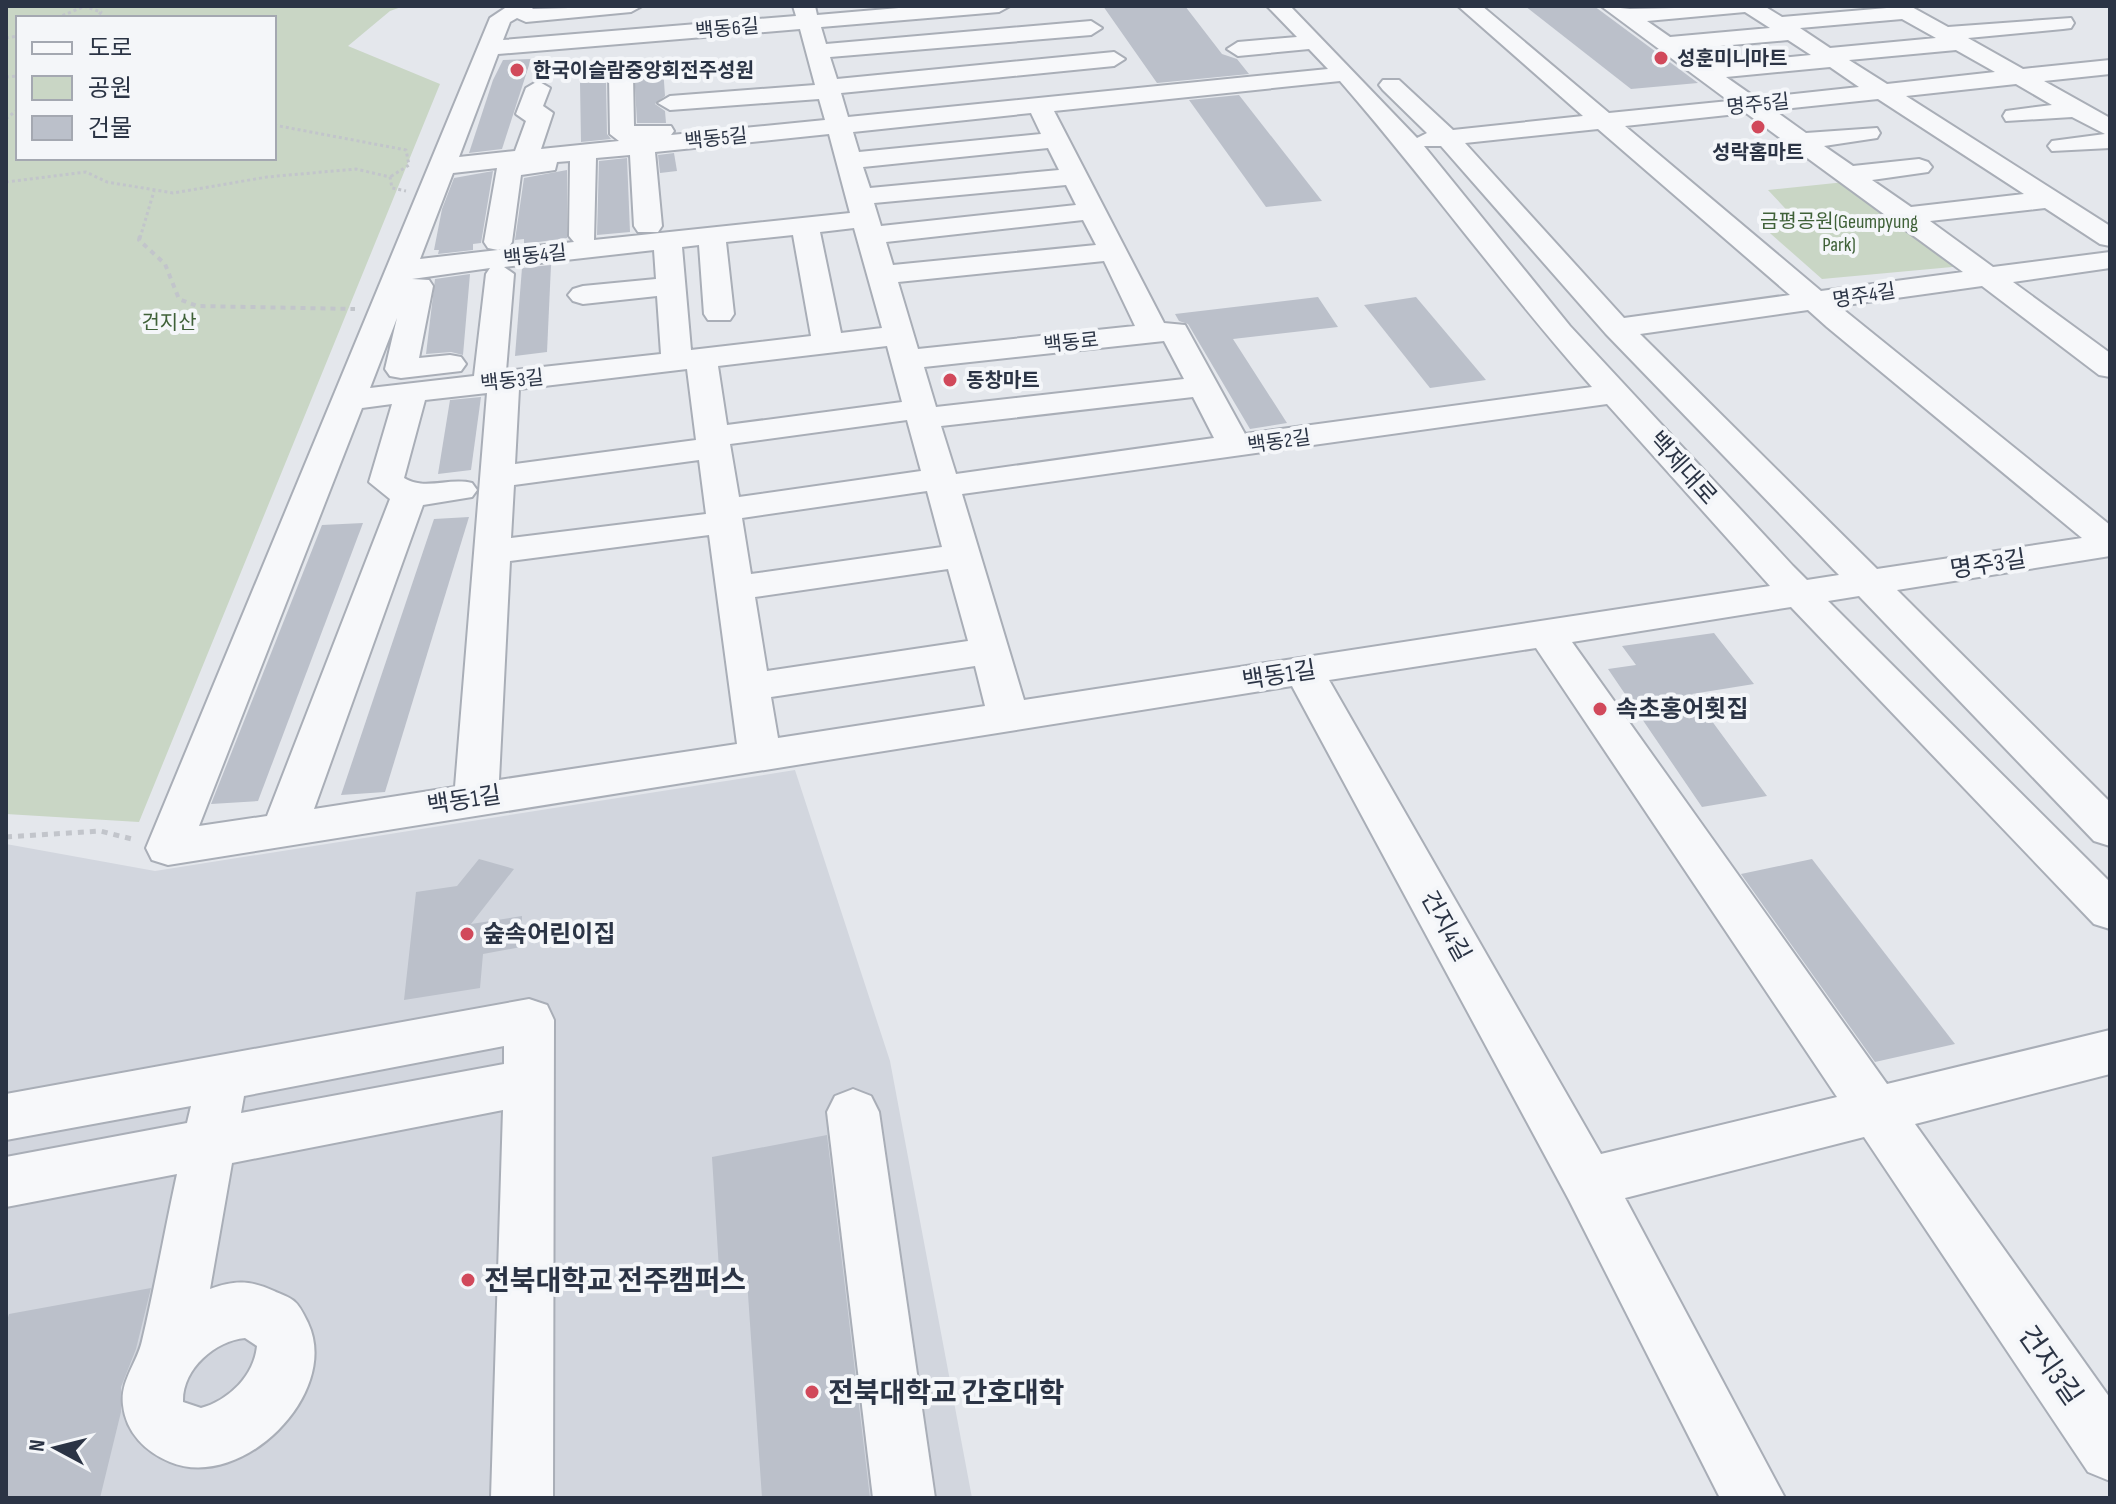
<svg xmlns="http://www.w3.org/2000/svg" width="2116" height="1504" font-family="'Sofia Sans Condensed','Noto Sans KR',sans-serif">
<rect width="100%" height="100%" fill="#e4e7ec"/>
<polygon fill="#d2d6de" points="795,770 890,1061 972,1498 6,1498 6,844 155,871"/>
<g fill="#c9d6c5" fill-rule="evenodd">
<path d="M6 6H404L390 11 348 46 440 84 139 822 6 814ZM18 18H274V158H18Z"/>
<polygon points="1845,182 1963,266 1822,279 1762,226 1796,220 1768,190"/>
</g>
<g fill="#bbc0ca">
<polygon points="1103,6 1185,6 1222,54 1237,59 1249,74 1157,83"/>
<polygon points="1525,6 1594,6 1698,83 1631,89"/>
<polygon points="531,59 502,149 469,153 493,80 503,60"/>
<polygon points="663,67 665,96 655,104 665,111 666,123 637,123 634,69"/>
<polygon points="606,81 607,134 611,139 581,142 580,83"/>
<polygon points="1239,95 1322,201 1266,207 1189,100"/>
<polygon points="674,153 677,171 660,173 658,155"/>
<polygon points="627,158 630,232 597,235 599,161"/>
<polygon points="567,170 567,238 524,244 524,239 515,240 524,178"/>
<polygon points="493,171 481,243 473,244 473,250 438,254 439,250 434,250 442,209 454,178"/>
<polygon points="551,265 547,352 515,356 522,268"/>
<polygon points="470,274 463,355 451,352 426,354 435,279"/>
<polygon points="1318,297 1338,327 1233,339 1287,423 1250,429 1188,324 1179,321 1175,314"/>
<polygon points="1416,297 1486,380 1430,388 1364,305"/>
<polygon points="481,397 471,470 438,474 450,400"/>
<polygon points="469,517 385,792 341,795 434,519"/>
<polygon points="363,523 258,801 211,804 322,525"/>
<polygon points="1714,633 1754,684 1692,694 1767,796 1702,807 1608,669 1636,665 1622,646"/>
<polygon points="479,859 514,869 471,924 522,916 521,947 483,954 480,988 404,1000 416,892 457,886"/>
<polygon points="1812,859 1955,1044 1875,1062 1741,874"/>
<polygon points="827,1135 870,1498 762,1498 747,1280 720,1286 712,1157"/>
<polygon points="151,1288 136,1349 121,1387 121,1412 100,1498 6,1498 6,1324 9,1314"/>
</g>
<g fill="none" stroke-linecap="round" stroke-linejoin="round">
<defs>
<g id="minor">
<path d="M508 6H535L532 9 642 6 631 12 526 22 517 18 510 22 503 40 796 16 793 6H815L817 15 922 6H1010L999 12 821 27 826 44 1091 21 1102 28 1091 35 830 57 837 79 1114 52 1125 59 1114 66 841 93 848 117 1328 69 1309 49 1238 56 1227 49 1238 42 1297 37 1267 6H1290L1417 138 1427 133 1383 90 1379 85 1383 80H1399L1453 130 1583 116 1458 6H1482L1609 113 1729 101 1601 6 1630 9 1764 6 1782 17 1910 6 1948 27 2071 18 2074 23 2071 28 2063 29 1968 38 2023 69 2110 60V74L2044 81 2110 118V148L2052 151 2048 146 2052 141 2105 134 2072 117 2006 121 2003 116 2006 111 2052 105 2016 84 1906 96 2110 226V246L2100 244 2045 208 1930 221 1993 267 2110 252V268L2013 282 2110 353V377L2099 375 1982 286 1839 306 2110 525V556L1897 590 2110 802V846L2094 841 1859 596 1828 601 2110 882V929L2094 924 1791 607 1572 642 1887 1084 2110 1030V1074L1915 1124 2110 1398V1481L2088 1472 1864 1137 1625 1198 1785 1498H1720L1569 1200 1292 686 168 865 152 860 146 848 490 18ZM1745 12 1770 28 1670 37 1647 21ZM1902 19 1936 38 1830 48 1800 28ZM800 29 815 85 670 96 658 103 670 110 819 99 825 120 671 135 674 131 671 126H634L633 76 621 69 609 76 610 134 619 141 541 149 553 113 543 106 550 88 538 81 526 88 516 114 526 121 515 151 459 157 498 54ZM1788 40 1811 55 1709 65 1686 49ZM1956 50 1995 72 1887 84 1849 60ZM1830 67 1859 87 1756 98 1726 77ZM1340 81C1427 181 1504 288 1592 387L1245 434 1185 325 1164 323 1054 111ZM1878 99 2024 194 1911 207 1872 180 1928 172 1932 167 1928 162 1919 159 1853 166 1824 146 1877 138 1880 133 1877 128 1806 133 1774 110ZM1031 113 1041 134 859 152 853 132ZM1746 113 1963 272 1821 291 1625 126ZM1598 129 1790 295 1624 318 1465 143ZM829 134 850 213 594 240 596 158 630 155 634 226 638 232H658L662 226 655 152ZM1424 146H1441L1606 334 1839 575 1807 580 1793 566 1570 326ZM1048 148 1059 170 870 188 863 167ZM570 161 569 236 574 242 498 250 508 248 512 242 521 175 555 170 557 162ZM497 168 484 242 488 248 498 250 420 259 453 173ZM1066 185 1076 205 881 226 874 203ZM1083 220 1096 245 893 265 886 242ZM854 228 882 328 841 333 820 232ZM793 235 811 336 691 350 682 247 699 245 704 314 708 320H730L734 314 726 242ZM654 250 656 279 583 286 573 289 568 295 573 301 583 304 657 296 661 354 506 371 514 274 504 267ZM1104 261 1135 326 918 349 898 282ZM490 268 486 274 474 376 370 388 397 318 385 369 390 376 401 378 461 371 466 364 461 357 450 355 419 358 433 286 429 280 412 279ZM1808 310 1827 327 2082 538 1877 569 1640 334ZM1164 341 1184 379 936 407 924 367ZM887 346 902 402 727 425 718 366ZM687 369 696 440 515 464 519 389ZM487 393 455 787 314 809 423 505 472 497 477 490 472 483C449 477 425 491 404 478L425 400ZM1193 397 1214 438 956 474 941 426ZM392 404 369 482 390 499 267 816 199 826 362 408ZM1607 404 1770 586 1024 700 962 494ZM907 420 921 471 739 497 730 444ZM699 460 706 514 511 538 514 485ZM927 491 942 547 751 574 742 518ZM709 535 737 744 499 780 510 561ZM948 569 968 641 767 671 755 597ZM1536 648 1837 1097 1601 1154 1329 680ZM975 666 985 706 778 738 771 697Z"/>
<path d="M529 999 547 1005 554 1020 553 1498H491L503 1110 232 1163 210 1289C234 1280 250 1280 274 1291 280 1294 290 1297 295 1302 300 1306 305 1317 308 1323 341 1393 242 1492 170 1462 146 1452 126 1433 123 1405 120 1381 137 1363 142 1341 155 1286 165 1229 177 1174L6 1207V1157L187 1123 191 1106 6 1140V1094ZM504 1046V1064L241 1113 244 1096ZM245 1338 257 1346C254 1376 229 1400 201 1408L183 1402C182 1369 215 1341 245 1338Z"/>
<polygon points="853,1089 871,1096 879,1112 935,1498 873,1498 827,1112 835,1096"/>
</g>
</defs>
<use href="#minor" stroke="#a9aeb7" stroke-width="4"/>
<g stroke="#c2c5cb" stroke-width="3" stroke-dasharray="3 3" stroke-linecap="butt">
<polyline points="84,6 101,12 97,18"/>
<polyline points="57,18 85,6"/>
<polyline points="6,38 18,36"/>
<polyline points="6,77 18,76"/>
<polyline points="6,119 18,109"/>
<polyline points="274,125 406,150 409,165 390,177"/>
<polyline points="6,182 86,172 107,182 173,193 267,177 356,169 390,177 392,188 406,191"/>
<polyline points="140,238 154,191"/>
</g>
<polyline stroke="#c2c5cb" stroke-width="4" stroke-dasharray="5 5" stroke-linecap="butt" points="140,236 139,240 165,264 179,299 197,306 355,309"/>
<polyline stroke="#c2c5cb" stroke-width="5" stroke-dasharray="6 6" stroke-linecap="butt" points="6,837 100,831 136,840"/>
<use href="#minor" fill="#f7f8fa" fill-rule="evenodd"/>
</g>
<g fill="#d1495b" stroke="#f4f6f9" stroke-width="3">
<circle cx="1661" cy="58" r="8"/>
<circle cx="517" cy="70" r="8"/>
<circle cx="1758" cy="127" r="8"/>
<circle cx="950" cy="380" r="8"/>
<circle cx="1600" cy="709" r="8"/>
<circle cx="467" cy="934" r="8"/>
<circle cx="468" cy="1280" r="8"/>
<circle cx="812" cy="1392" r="8"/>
</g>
<g text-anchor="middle" stroke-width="8" stroke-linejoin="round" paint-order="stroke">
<g font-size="20" fill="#2b3445" stroke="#f4f6f9">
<text transform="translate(727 28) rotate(-5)" y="7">백동6길</text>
<text transform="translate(1758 104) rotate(-6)" y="7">명주5길</text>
<text transform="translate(716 138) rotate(-6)" y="7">백동5길</text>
<text transform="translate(535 255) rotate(-6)" y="7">백동4길</text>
<text transform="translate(1864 295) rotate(-9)" y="7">명주4길</text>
<text transform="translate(1071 342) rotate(-6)" y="7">백동로</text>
<text transform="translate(512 380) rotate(-6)" y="7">백동3길</text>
<text transform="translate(1279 441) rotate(-8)" y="7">백동2길</text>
</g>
<g font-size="20" font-weight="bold" fill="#2b3445" stroke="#f4f6f9" text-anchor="start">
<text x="1677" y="65">성훈미니마트</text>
<text x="533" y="77">한국이슬람중앙회전주성원</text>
<text x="1758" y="159" text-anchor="middle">성락홈마트</text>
<text x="966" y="387">동창마트</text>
</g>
<g font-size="20" fill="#3f6138" stroke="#f4f6f9">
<text x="1839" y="228">금평공원(Geumpyung<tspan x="1839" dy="23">Park)</tspan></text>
<text x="169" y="329">건지산</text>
</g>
<g font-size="24" fill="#2b3445" stroke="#f4f6f9">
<text transform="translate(1683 468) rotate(48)" y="8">백제대로</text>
<text transform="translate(1988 564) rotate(-9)" y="8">명주3길</text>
<text transform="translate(1279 675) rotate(-9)" y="8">백동1길</text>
<text transform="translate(464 800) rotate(-9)" y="8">백동1길</text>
<text transform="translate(1446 926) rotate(61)" y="8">건지4길</text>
</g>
<g font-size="24" font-weight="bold" fill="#2b3445" stroke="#f4f6f9" text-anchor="start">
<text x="1616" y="717">속초홍어횟집</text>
<text x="483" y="942">숲속어린이집</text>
</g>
<g font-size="28" font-weight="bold" fill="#2b3445" stroke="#f4f6f9" text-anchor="start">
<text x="484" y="1290">전북대학교 전주캠퍼스</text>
<text x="828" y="1402">전북대학교 간호대학</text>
</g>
<g font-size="28" fill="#2b3445" stroke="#f4f6f9">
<text transform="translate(2051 1365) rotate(55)" y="10">건지3길</text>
</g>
</g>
<rect width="2116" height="1504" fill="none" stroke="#2b3445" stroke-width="16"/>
<rect x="16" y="16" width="260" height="144" fill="#f4f6f9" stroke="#a4a8b1" stroke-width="2"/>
<rect x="32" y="42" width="40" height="12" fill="#f7f8fa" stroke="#a4a8b1" stroke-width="2"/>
<text x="88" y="56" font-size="24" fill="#2b3445">도로</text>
<rect x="32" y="76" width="40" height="24" fill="#c9d6c5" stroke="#a4a8b1" stroke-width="2"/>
<text x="88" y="96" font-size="24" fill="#2b3445">공원</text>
<rect x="32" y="116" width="40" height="24" fill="#bbc0ca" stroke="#a4a8b1" stroke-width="2"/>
<text x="88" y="136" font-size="24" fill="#2b3445">건물</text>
<g transform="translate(56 1448) rotate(277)" stroke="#f4f6f9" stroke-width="6" paint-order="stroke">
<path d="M0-6L14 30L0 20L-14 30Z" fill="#2b3445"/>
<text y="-12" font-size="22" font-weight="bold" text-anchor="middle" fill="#2b3445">N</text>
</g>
</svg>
